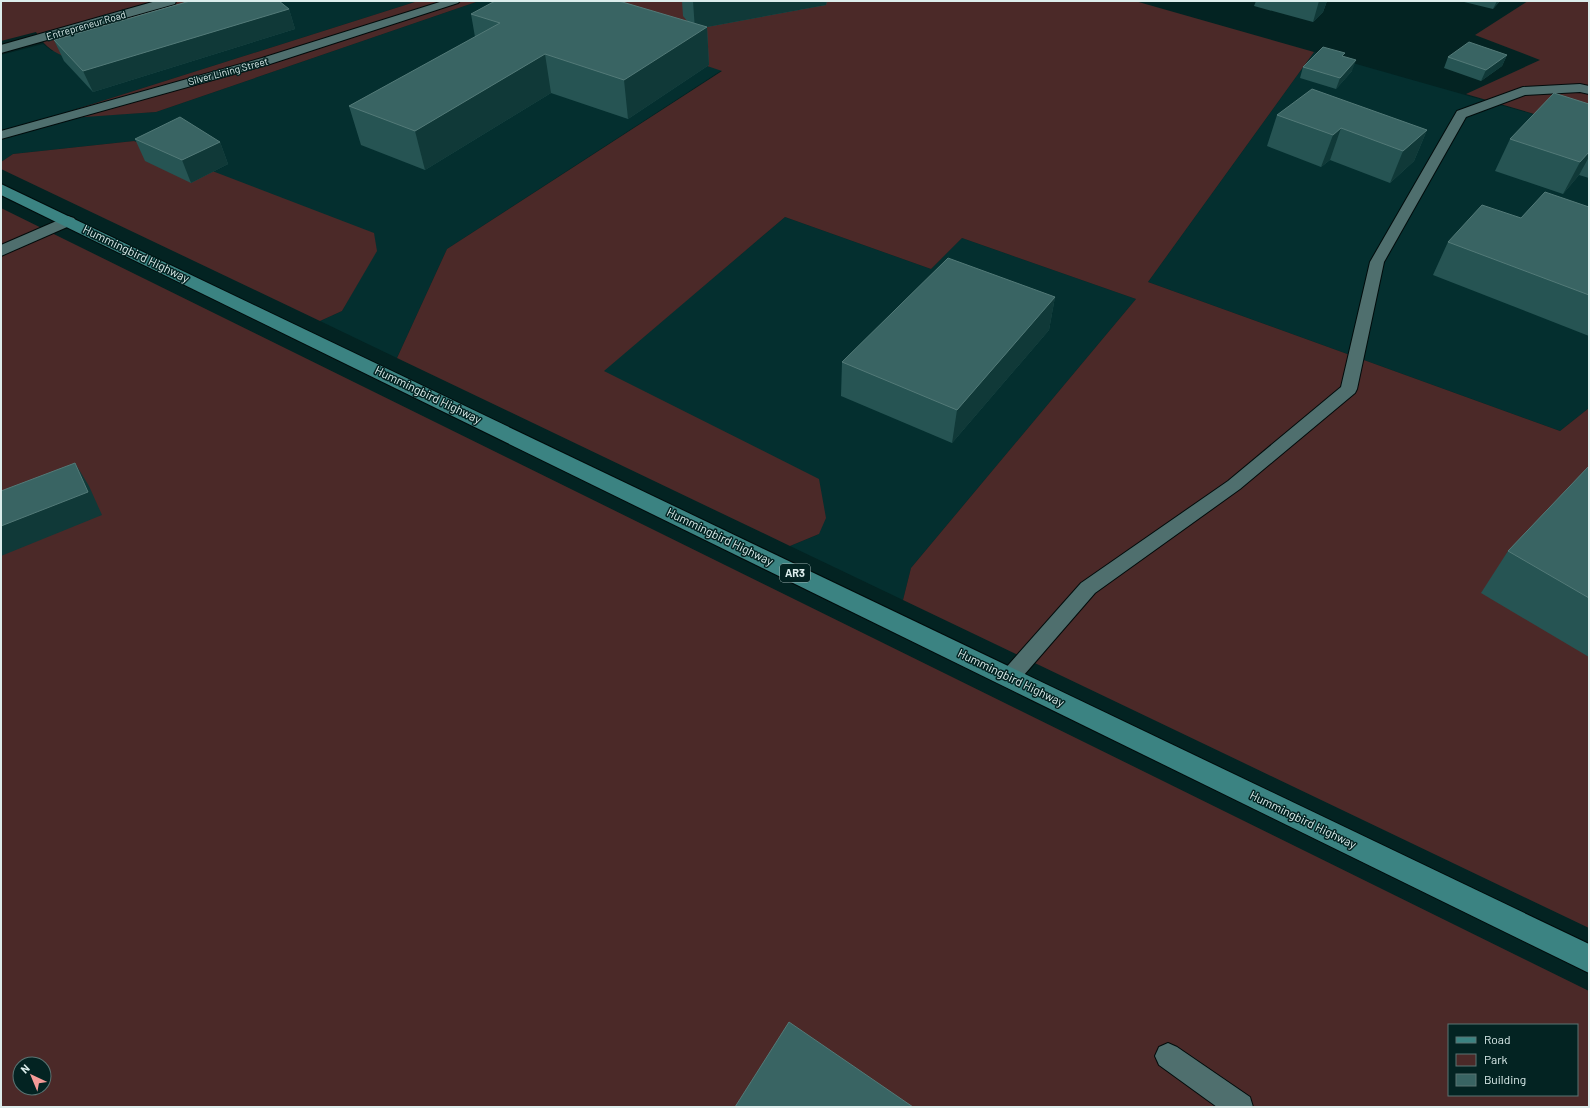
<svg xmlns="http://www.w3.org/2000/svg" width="1590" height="1108" font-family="Barlow,sans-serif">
<rect width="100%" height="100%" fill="#032322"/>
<g fill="#042f2f">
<polygon points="258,1 418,1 45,119 156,112 479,1 513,1 722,70 447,249 397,358 320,321 342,311 376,251 134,141 13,154 1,162 1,55 43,44 52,51"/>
<polygon points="1314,52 1589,130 1589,408 1560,431 1148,282"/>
<polygon points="785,217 931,269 962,238 1136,299 911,568 903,600 790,546 819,534 603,371"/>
</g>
<g fill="#4b2928" fill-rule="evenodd">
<path d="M1 1H258L63 56C50 50 43 44 36 32L1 41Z"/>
<polygon points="418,1 479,1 156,112 42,120"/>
<polygon points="513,1 1135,1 1314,52 1148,282 1560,431 1589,408 1589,928 903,600 911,568 1136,299 962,238 931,269 785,217 604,371 819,479 826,518 819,534 790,546 397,358 447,249 722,71"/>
<polygon points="1528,1 1589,1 1589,130 1466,94 1540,60 1475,35"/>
<polygon points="134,141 374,233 377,251 342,311 320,321 1,169 1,162 13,154"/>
<path d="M1 208 1589 991V1107H1ZM1449 1025H1577V1095H1449ZM20 1064H44V1088H20Z"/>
</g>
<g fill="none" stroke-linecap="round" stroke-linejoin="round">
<defs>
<g id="lane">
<polygon points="443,1 460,1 458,3 270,64 1,139 1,131 262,58"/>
<polygon points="1580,84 1589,86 1589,94 1580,92 1525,95 1466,117 1384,262 1357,389 1355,393 1240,489 1095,593 1017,683 1010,685 1003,683 1000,677 1003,671 1081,583 1228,481 1341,387 1370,262 1457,111 1523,87"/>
<polygon points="1168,1043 1177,1047 1250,1097 1253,1107 1217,1107 1159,1065 1155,1056 1159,1047"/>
</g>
<g id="street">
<polygon points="156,1 176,1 175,4 1,53 1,45"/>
<polygon points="68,216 74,218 76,221 74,224 1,256 1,245"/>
</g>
<polygon id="primary" points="1,184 1589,944 1589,973 1,195"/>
</defs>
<use href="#lane" stroke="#000b0b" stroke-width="2"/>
<use href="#street" stroke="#000b0b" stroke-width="2"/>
<use href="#primary" stroke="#000b0b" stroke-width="2"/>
<use href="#lane" fill="#4f6f6e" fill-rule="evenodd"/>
<use href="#street" fill="#4f6f6e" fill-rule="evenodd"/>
<use href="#primary" fill="#3b8382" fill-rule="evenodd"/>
</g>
<g fill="#265453">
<polygon points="682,1 827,1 826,5 707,27 709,65 628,119 551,93 425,170 361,145 349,106 475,37 471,14 688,22 683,16"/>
<polygon points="1256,1 1327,1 1323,12 1313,22 1254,6"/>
<polygon points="1460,1 1500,1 1493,9"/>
<polygon points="289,9 295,29 93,92 64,61 54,40"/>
<polygon points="1507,55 1502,66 1481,81 1444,68 1448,57"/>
<polygon points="1344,57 1352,71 1336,89 1300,78 1303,67"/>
<polygon points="1589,104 1589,178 1579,175 1563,194 1495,171 1510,139"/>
<polygon points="1277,115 1427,130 1414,161 1390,183 1330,160 1321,167 1267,146"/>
<polygon points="135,139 220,142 228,164 191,183 145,161"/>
<polygon points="1589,207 1589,336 1433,275 1448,242 1521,218"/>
<polygon points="1055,297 1049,330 952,443 841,396 842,362"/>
<polygon points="1589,466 1589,657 1481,593 1508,551"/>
</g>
<g fill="#103938">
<polygon points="693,1 827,1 826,5 707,27 709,65 628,119 624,80 695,30"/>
<polygon points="1319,1 1327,1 1323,12 1313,22"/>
<polygon points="1497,1 1500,1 1493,9"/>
<polygon points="289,9 295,29 93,92 83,71"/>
<polygon points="545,54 551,93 425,170 415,131"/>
<polygon points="1507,55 1502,66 1481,81 1486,70"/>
<polygon points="1356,60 1352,71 1336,89 1340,78"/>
<polygon points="1341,128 1330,160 1321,167 1333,135"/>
<polygon points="1427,130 1414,161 1390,183 1403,151"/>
<polygon points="220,142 228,164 191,183 182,160"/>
<polygon points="1589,152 1589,157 1579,175 1563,194 1580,162"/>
<polygon points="1055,297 1049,330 952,443 957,410"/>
<polygon points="75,463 89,486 102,515 1,556 1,526"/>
</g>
<g fill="#396463" stroke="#537a78">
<polygon points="190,1 279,1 289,9 83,71 54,40"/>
<polygon points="495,1 619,1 707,27 624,80 545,54 415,131 349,106 500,23 471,14"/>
<polygon points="1469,42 1507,55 1486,70 1448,57"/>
<polygon points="1323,47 1345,53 1342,56 1356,60 1340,78 1303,67"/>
<polygon points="1312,89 1427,130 1403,151 1341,128 1333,135 1277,115"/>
<polygon points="1554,93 1589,104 1589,152 1580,162 1510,139"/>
<polygon points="180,117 220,142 182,160 135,139"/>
<polygon points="1545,192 1589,207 1589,295 1448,242 1482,205 1521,218"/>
<polygon points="948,258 1055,297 957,410 842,362"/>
<polygon points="75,463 88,492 1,526 1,491"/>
<polygon points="1589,466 1589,598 1508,551"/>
<polygon points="789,1022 913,1107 735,1107"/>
</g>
<g text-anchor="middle" stroke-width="3" stroke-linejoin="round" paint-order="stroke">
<g font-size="10" fill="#dcedec" stroke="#032322">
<text transform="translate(86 25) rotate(-16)" y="4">Entrepreneur Road</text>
<text transform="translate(228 71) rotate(-15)" y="4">Silver Lining Street</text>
</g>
<rect fill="#032322" stroke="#9bb0af" stroke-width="1" x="780" y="564" width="30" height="18" rx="3"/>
<g font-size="11" font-weight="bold" fill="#dcedec">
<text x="795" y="577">AR3</text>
</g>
<g font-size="12" fill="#dcedec" stroke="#032322">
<text transform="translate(136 254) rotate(26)" y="4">Hummingbird Highway</text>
<text transform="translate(428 395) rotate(26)" y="4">Hummingbird Highway</text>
<text transform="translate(720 537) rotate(26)" y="4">Hummingbird Highway</text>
<text transform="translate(1011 678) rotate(26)" y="4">Hummingbird Highway</text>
<text transform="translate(1303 820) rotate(26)" y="4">Hummingbird Highway</text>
</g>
</g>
<rect width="1590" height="1108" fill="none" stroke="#dcedec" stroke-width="4"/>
<rect x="1448" y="1024" width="130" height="72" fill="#032322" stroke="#5a7473"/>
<rect x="1456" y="1037" width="20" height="6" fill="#3b8382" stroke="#5a7473"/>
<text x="1484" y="1044" font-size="12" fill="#dcedec">Road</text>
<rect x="1456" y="1054" width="20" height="12" fill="#4b2928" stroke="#5a7473"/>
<text x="1484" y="1064" font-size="12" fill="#dcedec">Park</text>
<rect x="1456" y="1074" width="20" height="12" fill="#396463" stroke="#5a7473"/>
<text x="1484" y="1084" font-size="12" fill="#dcedec">Building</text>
<g transform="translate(32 1076) rotate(316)"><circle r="19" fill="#032322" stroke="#5a7473"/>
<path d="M0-3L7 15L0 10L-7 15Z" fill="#f59b98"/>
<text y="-6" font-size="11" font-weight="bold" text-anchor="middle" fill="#dcedec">N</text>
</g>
</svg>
